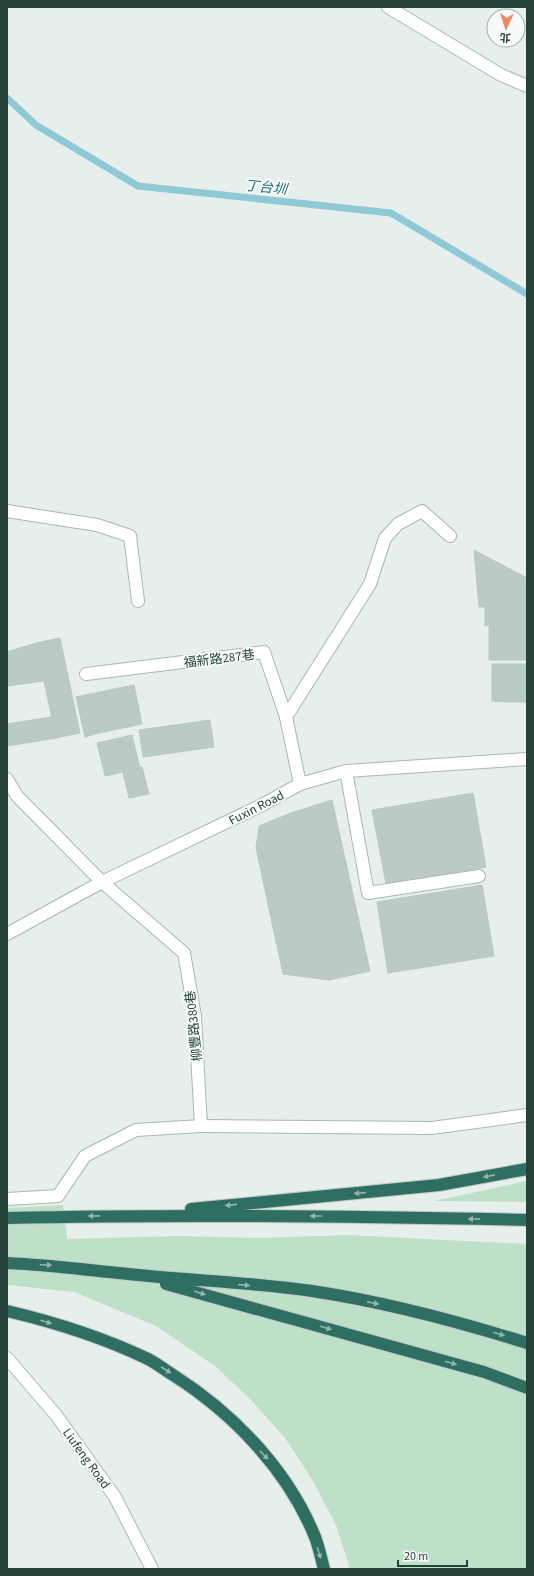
<svg xmlns="http://www.w3.org/2000/svg" width="534" height="1576" font-family="'Source Sans 3','Noto Sans TC',sans-serif">
<rect width="100%" height="100%" fill="#e6efeb"/>
<g fill="#bfe0c8">
<polygon points="527,1181 527,1202 434,1201"/>
<polygon points="63,1205 67,1239 179,1236 261,1238 347,1235 527,1244 527,1569 350,1569 336,1525 313,1481 285,1438 251,1400 215,1366 156,1326 74,1292 7,1285 7,1208"/>
</g>
<g fill="none" stroke-linecap="round" stroke-linejoin="round">
<polyline stroke="#8ec9d4" stroke-width="7" points="7,98 36,125 138,186 391,213 527,294"/>
</g>
<g fill="#bbcac4" stroke="#b8c9c2">
<polygon points="474,550 527,578 527,660 489,660 489,625 485,626 485,607 479,607"/>
<polygon points="60,638 80,733 56,738 36,643"/>
<polygon points="36,643 44,681 7,686 7,652"/>
<polygon points="492,664 507,664 506,702 492,701"/>
<polygon points="507,664 521,664 520,702 506,702"/>
<polygon points="521,664 527,664 527,702 520,702"/>
<polygon points="134,685 142,724 128,727 119,688"/>
<polygon points="119,688 128,727 113,730 105,691"/>
<polygon points="105,691 113,730 99,733 90,694"/>
<polygon points="90,694 99,733 85,737 76,697"/>
<polygon points="51,717 56,738 7,746 7,724"/>
<polygon points="210,720 214,747 143,757 139,730"/>
<polygon points="132,735 140,768 123,772 115,739"/>
<polygon points="115,739 123,772 105,776 97,743"/>
<polygon points="142,767 149,794 129,798 123,772"/>
<polygon points="473,793 486,867 386,884 372,810"/>
<polygon points="332,800 370,971 329,980 283,974 256,848 259,826 291,813"/>
<polygon points="482,885 494,956 388,973 377,902"/>
</g>
<g fill="none" stroke-linecap="round" stroke-linejoin="round">
<defs>
<g id="street">
<polyline points="388,7 501,75 527,86"/>
<polyline points="7,511 97,525 130,536 138,601"/>
<polyline points="86,674 264,652 286,717 300,784"/>
<polyline points="286,717 370,584 385,538 398,524 422,511 450,536"/>
<polyline points="346,771 368,893 479,876"/>
<polyline points="7,779 17,796 102,882 184,953 195,1016 201,1126 136,1130 85,1156 58,1196 7,1199"/>
<polyline points="7,934 102,882 262,805 300,784 346,771 527,759"/>
<polyline points="201,1126 432,1128 527,1115"/>
</g>
<polyline id="secondary" points="7,1358 56,1415 115,1497 152,1569"/>
<g id="highway">
<polyline points="191,1209 439,1185 527,1169"/>
<path d="M7 1218C180 1214 354 1216 527 1220"/>
<path d="M7 1263C55 1265 101 1272 149 1276 203 1281 258 1283 312 1291 385 1302 457 1321 527 1343"/>
<polyline points="166,1284 484,1372 527,1388"/>
<path d="M7 1311C54 1322 104 1338 148 1359 156 1363 165 1370 173 1375 233 1413 288 1470 315 1537 319 1547 321 1558 324 1569"/>
</g>
</defs>
<use href="#street" stroke="#a8b8b2" stroke-width="14"/>
<use href="#secondary" stroke="#a4bbb3" stroke-width="14"/>
<use href="#highway" stroke="#c2cac8" stroke-width="14"/>
<use href="#street" stroke="#fff" stroke-width="12"/>
<use href="#secondary" stroke="#fff" stroke-width="12"/>
<use href="#highway" stroke="#2f6f62" stroke-width="12"/>
</g>
<defs><path id="oneway-solid" d="M-6-.8H1V-3.2L6.5 0L1 3.2V.8H-6Z"/></defs>
<g fill="#93b5ae">
<use href="#oneway-solid" transform="translate(489 1176) rotate(169)"/>
<use href="#oneway-solid" transform="translate(360 1193) rotate(175)"/>
<use href="#oneway-solid" transform="translate(231 1205) rotate(174)"/>
<use href="#oneway-solid" transform="translate(94 1216) rotate(179)"/>
<use href="#oneway-solid" transform="translate(316 1216) rotate(-180)"/>
<use href="#oneway-solid" transform="translate(474 1219) rotate(-179)"/>
<use href="#oneway-solid" transform="translate(46 1265) rotate(3)"/>
<use href="#oneway-solid" transform="translate(244 1285) rotate(5)"/>
<use href="#oneway-solid" transform="translate(200 1293) rotate(16)"/>
<use href="#oneway-solid" transform="translate(373 1303) rotate(11)"/>
<use href="#oneway-solid" transform="translate(46 1322) rotate(16)"/>
<use href="#oneway-solid" transform="translate(326 1328) rotate(16)"/>
<use href="#oneway-solid" transform="translate(499 1334) rotate(18)"/>
<use href="#oneway-solid" transform="translate(451 1363) rotate(16)"/>
<use href="#oneway-solid" transform="translate(166 1370) rotate(33)"/>
<use href="#oneway-solid" transform="translate(264 1455) rotate(46)"/>
<use href="#oneway-solid" transform="translate(319 1553) rotate(74)"/>
</g>
<g text-anchor="middle" stroke-width="4" stroke-linejoin="round" paint-order="stroke">
<g font-size="13" fill="#24423a" stroke="#f7fbf9">
<text transform="translate(219 658) rotate(-7)" y="5">福新路287巷</text>
<text transform="translate(256 807) rotate(-27)" y="5">Fuxin Road</text>
<text transform="translate(193 1026) rotate(-96)" y="5">柳豐路380巷</text>
<text transform="translate(87 1458) rotate(54)" y="5">Liufeng Road</text>
</g>
<g font-size="14" font-style="italic" fill="#1c6f80" stroke="#f7fbf9">
<text transform="translate(266 187) rotate(6)" y="5">丁台圳</text>
</g>
</g>
<rect width="534" height="1576" fill="none" stroke="#24423a" stroke-width="16"/>
<g transform="translate(506 28) rotate(184)"><circle r="19" fill="#f7fbf9" stroke="#a3b1ad"/>
<path d="M0-3L7 15L0 10L-7 15Z" fill="#f4845f"/>
<text y="-6" font-size="11" font-weight="bold" text-anchor="middle" fill="#24423a">北</text>
</g>
<path d="M398 1560v6h69v-6" fill="none" stroke="#24423a" stroke-width="2"/>
<text x="404" y="1560" font-size="12" fill="#24423a" stroke="#f7fbf9" stroke-width="3" paint-order="stroke">20 m</text>
</svg>
